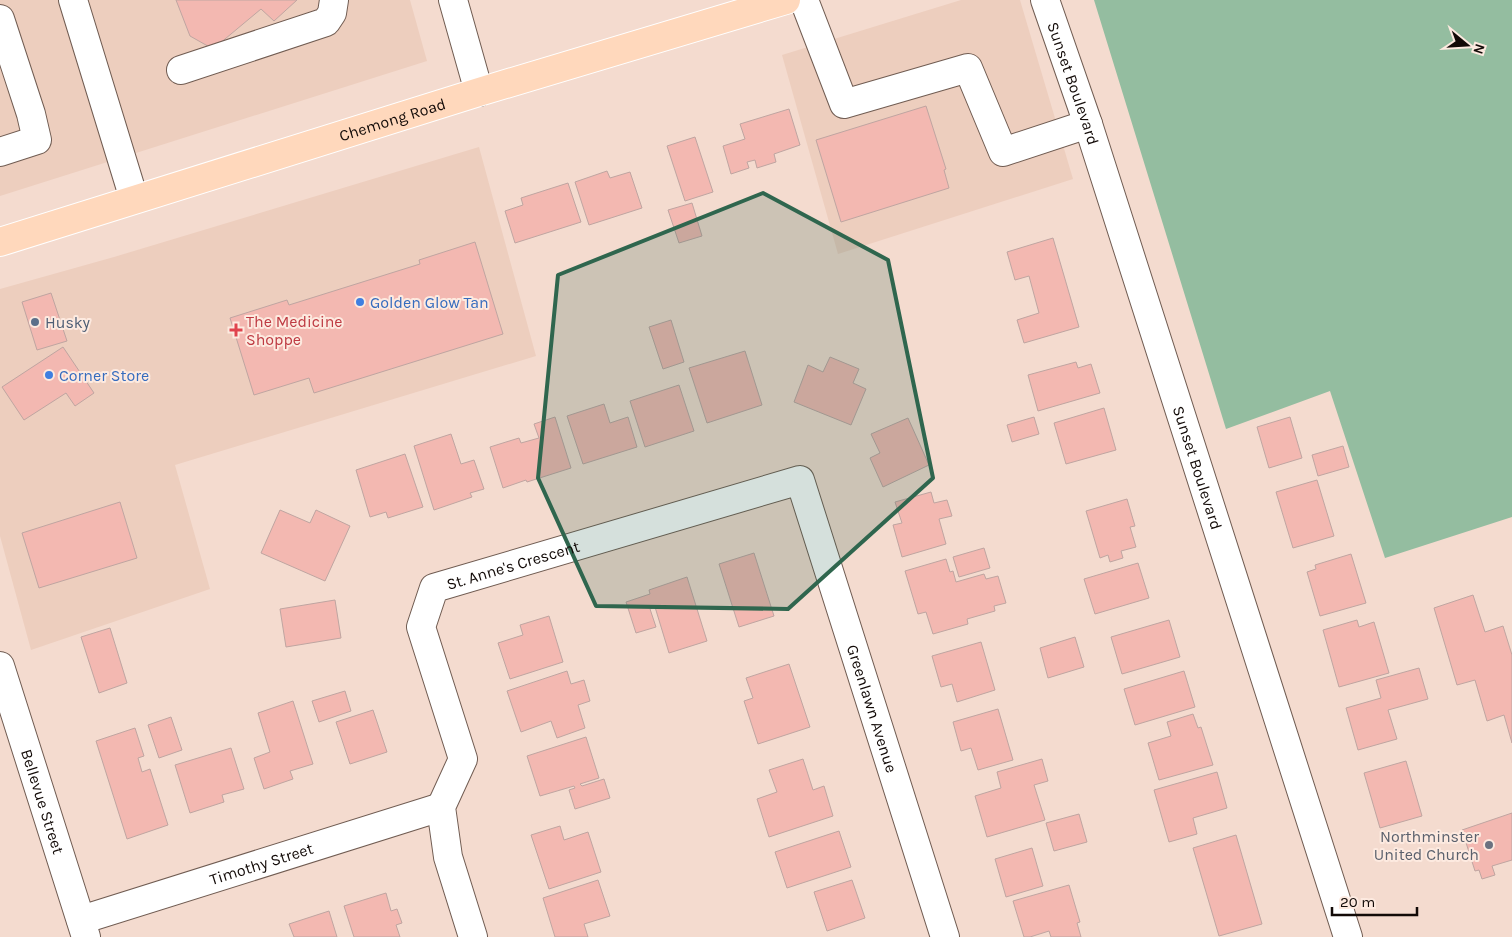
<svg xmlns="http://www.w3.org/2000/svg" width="1512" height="937" font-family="Karla,sans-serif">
<rect width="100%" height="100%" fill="#f4dbcf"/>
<g fill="#edcebe">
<polygon points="0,0 410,0 427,61 0,196"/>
<polygon points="961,0 1020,0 1073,179 838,254 782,55"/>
<polygon points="479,147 536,356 175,465 210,589 31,650 0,536 0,289 114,257"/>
</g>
<polygon fill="#94bda0" points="1094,0 1512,0 1512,517 1385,558 1330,391 1226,429"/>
<g fill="#f3b8b1" stroke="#bfa5a1">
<polygon points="176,0 297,0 274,21 261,9 213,49 190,36"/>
<polygon points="926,106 946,169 944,170 949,188 841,222 816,140"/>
<polygon points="789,109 800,145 774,154 776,162 757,168 755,160 747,162 749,168 731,174 723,146 745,139 740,124"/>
<polygon points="695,137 713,192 685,201 667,146"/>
<polygon points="607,171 610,178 630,172 642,208 589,225 575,182"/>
<polygon points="568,183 581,222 515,243 505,211 523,205 521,198"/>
<polygon points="692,203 702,236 679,243 668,210"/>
<polygon points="1053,238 1079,327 1024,343 1017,320 1039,313 1029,276 1015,280 1007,252"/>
<polygon points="475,242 503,334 314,393 309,378 254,395 230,318 287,300 289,305 420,264 419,260"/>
<polygon points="51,293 67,341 37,350 22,302"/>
<polygon points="671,320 684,362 663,369 649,327"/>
<polygon points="63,347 94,393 75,406 66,393 24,420 2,387"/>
<polygon points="745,351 762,405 707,423 689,368"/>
<polygon points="830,357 859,369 853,383 866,389 851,425 794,402 808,365 823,372"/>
<polygon points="1076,362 1078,368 1091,364 1100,393 1038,411 1028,375"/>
<polygon points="679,385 694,431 645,447 630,401"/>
<polygon points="604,404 610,423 628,417 637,447 583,464 567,416"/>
<polygon points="1104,408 1116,450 1066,464 1054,423"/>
<polygon points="555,417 571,468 527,482 526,480 503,488 490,447 519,438 521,443 539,438 534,424"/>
<polygon points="1034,417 1039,434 1012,442 1007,425"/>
<polygon points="1290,417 1302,458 1269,468 1257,427"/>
<polygon points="908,418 929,465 883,487 870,458 880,453 871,434"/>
<polygon points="451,434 461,464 474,460 484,489 470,493 472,497 434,510 414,446"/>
<polygon points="1343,446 1349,467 1318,476 1312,455"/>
<polygon points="405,454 423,507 388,518 386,512 370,517 356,470"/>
<polygon points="1317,480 1334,536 1293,548 1276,492"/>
<polygon points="931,492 934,503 947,500 952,516 939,519 946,544 902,557 893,525 902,523 895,502"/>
<polygon points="1127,499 1135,526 1130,527 1136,547 1121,551 1123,558 1110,562 1108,555 1100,558 1086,511"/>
<polygon points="120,502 137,558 39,588 22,533"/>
<polygon points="280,510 310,523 316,510 350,526 325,581 261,553"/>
<polygon points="984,548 990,568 959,577 953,557"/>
<polygon points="754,553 774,616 739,627 719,564"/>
<polygon points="1351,554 1366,603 1320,616 1307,572 1316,569 1315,565"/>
<polygon points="946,559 950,572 953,571 956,582 984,574 986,579 998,576 1006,603 994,606 995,611 967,619 968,624 933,634 926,612 918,614 905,571"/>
<polygon points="1138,563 1149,598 1095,614 1084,579"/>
<polygon points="687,577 707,641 669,653 655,607 650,609 656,627 636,633 626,602 650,594 649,590"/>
<polygon points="1473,595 1485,632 1503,626 1512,655 1512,743 1504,715 1487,721 1475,680 1457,685 1434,608"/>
<polygon points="335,600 341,638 286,647 280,609"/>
<polygon points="549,616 563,662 510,679 498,643 523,635 520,625"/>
<polygon points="1169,620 1180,657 1122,674 1111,637"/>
<polygon points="1357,620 1359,627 1374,622 1389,673 1339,687 1323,630"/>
<polygon points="110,628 127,683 99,693 81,637"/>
<polygon points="1075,637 1084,667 1048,678 1040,648"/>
<polygon points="981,642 995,690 957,702 952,684 941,687 932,656"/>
<polygon points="789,664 810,727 758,744 744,701 753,698 746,678"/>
<polygon points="1419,668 1428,699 1388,710 1397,739 1358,750 1346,708 1381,698 1376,680"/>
<polygon points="567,671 571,684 584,680 590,701 578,705 585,728 557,738 551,721 521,732 507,691"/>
<polygon points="1184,671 1195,707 1135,725 1124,689"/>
<polygon points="345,691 351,711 319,722 312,701"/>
<polygon points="293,701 313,764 290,771 293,779 264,789 254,758 270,752 258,713"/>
<polygon points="998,709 1013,760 978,770 971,748 961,751 953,722"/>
<polygon points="373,710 387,752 350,764 336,722"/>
<polygon points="1193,714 1198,728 1201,727 1213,765 1159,780 1148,743 1171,736 1167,722"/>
<polygon points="171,717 182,750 159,758 148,725"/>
<polygon points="135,728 144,756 138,758 142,772 150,769 168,825 127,839 96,741"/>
<polygon points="586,737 599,778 580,784 582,786 604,779 610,798 575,809 569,790 575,788 574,786 540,796 527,756"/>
<polygon points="231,748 244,789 222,795 224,802 190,813 175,765"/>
<polygon points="803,759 813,790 824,786 833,816 769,837 757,799 777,792 769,770"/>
<polygon points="1042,759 1048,781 1034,785 1045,820 987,837 975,796 1001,788 997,772"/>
<polygon points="1406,761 1422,816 1380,828 1364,773"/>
<polygon points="1217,772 1227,808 1193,818 1197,834 1169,842 1154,790"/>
<polygon points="1512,813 1512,860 1492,866 1495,875 1482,879 1479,870 1475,871 1462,830"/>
<polygon points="1079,814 1087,842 1054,851 1046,823"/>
<polygon points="560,826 564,840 588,832 601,872 549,889 531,835"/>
<polygon points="839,831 851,867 787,888 775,852"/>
<polygon points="1236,835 1262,924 1219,936 1193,848"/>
<polygon points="1032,848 1043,886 1006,897 995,859"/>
<polygon points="598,880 610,916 584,924 588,937 555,937 543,898"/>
<polygon points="852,880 865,918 827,931 814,892"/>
<polygon points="1069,885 1080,922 1077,923 1081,937 1051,937 1049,931 1030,937 1024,937 1013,901"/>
<polygon points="386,893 391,911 397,909 402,923 396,925 400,937 354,937 344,906"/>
<polygon points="329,911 337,937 294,937 289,924"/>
</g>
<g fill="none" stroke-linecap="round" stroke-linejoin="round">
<defs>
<g id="minor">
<polyline points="73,0 134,199"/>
<polyline points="453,0 479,92"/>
<polyline points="804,0 844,104 968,68 1003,152 1088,124"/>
<path id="s1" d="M1045 0 1088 124 1348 937"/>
<polyline points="0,19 31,114 37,140 0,152"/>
<polyline points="181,70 326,22 332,13 334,0"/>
<path id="s2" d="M0 666 86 937"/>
<path id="s3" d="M81 920 441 807"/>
<path id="s4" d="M473 937 448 857 441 807 463 759 421 627 434 588 800 480 945 937"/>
</g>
<g id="major">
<path id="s5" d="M0 242 479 92 786 0"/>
</g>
</defs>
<use href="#minor" stroke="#705c52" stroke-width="30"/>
<use href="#major" stroke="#fff" stroke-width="30"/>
<use href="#minor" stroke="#fff" stroke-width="28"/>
<use href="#major" stroke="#ffd8bc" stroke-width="28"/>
</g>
<path fill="#2f664e" fill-opacity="0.2" stroke="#2f664e" stroke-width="4" stroke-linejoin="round" d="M763 193 888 260 933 478 788 609 596 606 538 478 558 275Z"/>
<g fill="#3f7fe0" stroke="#fdeae0" stroke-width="2">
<circle cx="360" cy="302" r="5"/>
<circle cx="49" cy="375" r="5"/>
</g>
<circle fill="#5c6f8a" stroke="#fdeae0" stroke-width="2" cx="35" cy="322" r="5"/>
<path fill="#e0444e" stroke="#fdeae0" stroke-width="2" d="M233.5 322.5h5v5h5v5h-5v5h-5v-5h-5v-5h5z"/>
<circle fill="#6b7280" stroke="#fdeae0" stroke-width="2" cx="1489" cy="845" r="5"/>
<g text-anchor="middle" stroke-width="4" stroke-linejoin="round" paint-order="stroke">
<g font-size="16" fill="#120a07" stroke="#fdeae0">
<text dy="6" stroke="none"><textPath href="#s1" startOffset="88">Sunset Boulevard</textPath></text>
<text dy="6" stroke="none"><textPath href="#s5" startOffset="411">Chemong Road</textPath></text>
<text dy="6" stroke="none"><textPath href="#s1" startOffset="492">Sunset Boulevard</textPath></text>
<text dy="6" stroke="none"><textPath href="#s4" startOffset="449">St. Anne's Crescent</textPath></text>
<text dy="6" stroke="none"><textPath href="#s4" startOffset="988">Greenlawn Avenue</textPath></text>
<text dy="6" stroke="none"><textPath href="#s2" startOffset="142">Bellevue Street</textPath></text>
<text dy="6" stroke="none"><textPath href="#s3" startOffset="189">Timothy Street</textPath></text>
</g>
<g font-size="16" fill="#366cbe" stroke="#fdeae0" text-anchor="start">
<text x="370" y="308">Golden Glow Tan</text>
<text x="59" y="381">Corner Store</text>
</g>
<g font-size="16" fill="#be3a42" stroke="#fdeae0" text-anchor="start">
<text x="246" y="327">The Medicine<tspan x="246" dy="18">Shoppe</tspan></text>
</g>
<g font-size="16" fill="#4e5e75" stroke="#fdeae0" text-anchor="start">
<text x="45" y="328">Husky</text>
</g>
<g font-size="16" fill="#5b616d" stroke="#fdeae0" text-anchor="end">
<text x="1479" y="842">Northminster<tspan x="1479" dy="18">United Church</tspan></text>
</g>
</g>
<g transform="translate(1467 45) rotate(108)" stroke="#fdeae0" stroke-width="4" paint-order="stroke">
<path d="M0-4L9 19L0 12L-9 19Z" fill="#120a07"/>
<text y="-8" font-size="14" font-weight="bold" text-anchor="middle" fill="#120a07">N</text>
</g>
<path d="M1332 907v8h85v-8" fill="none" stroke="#120a07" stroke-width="2.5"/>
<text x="1340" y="907" font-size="15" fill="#120a07" stroke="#fdeae0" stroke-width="4" paint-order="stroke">20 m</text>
</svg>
